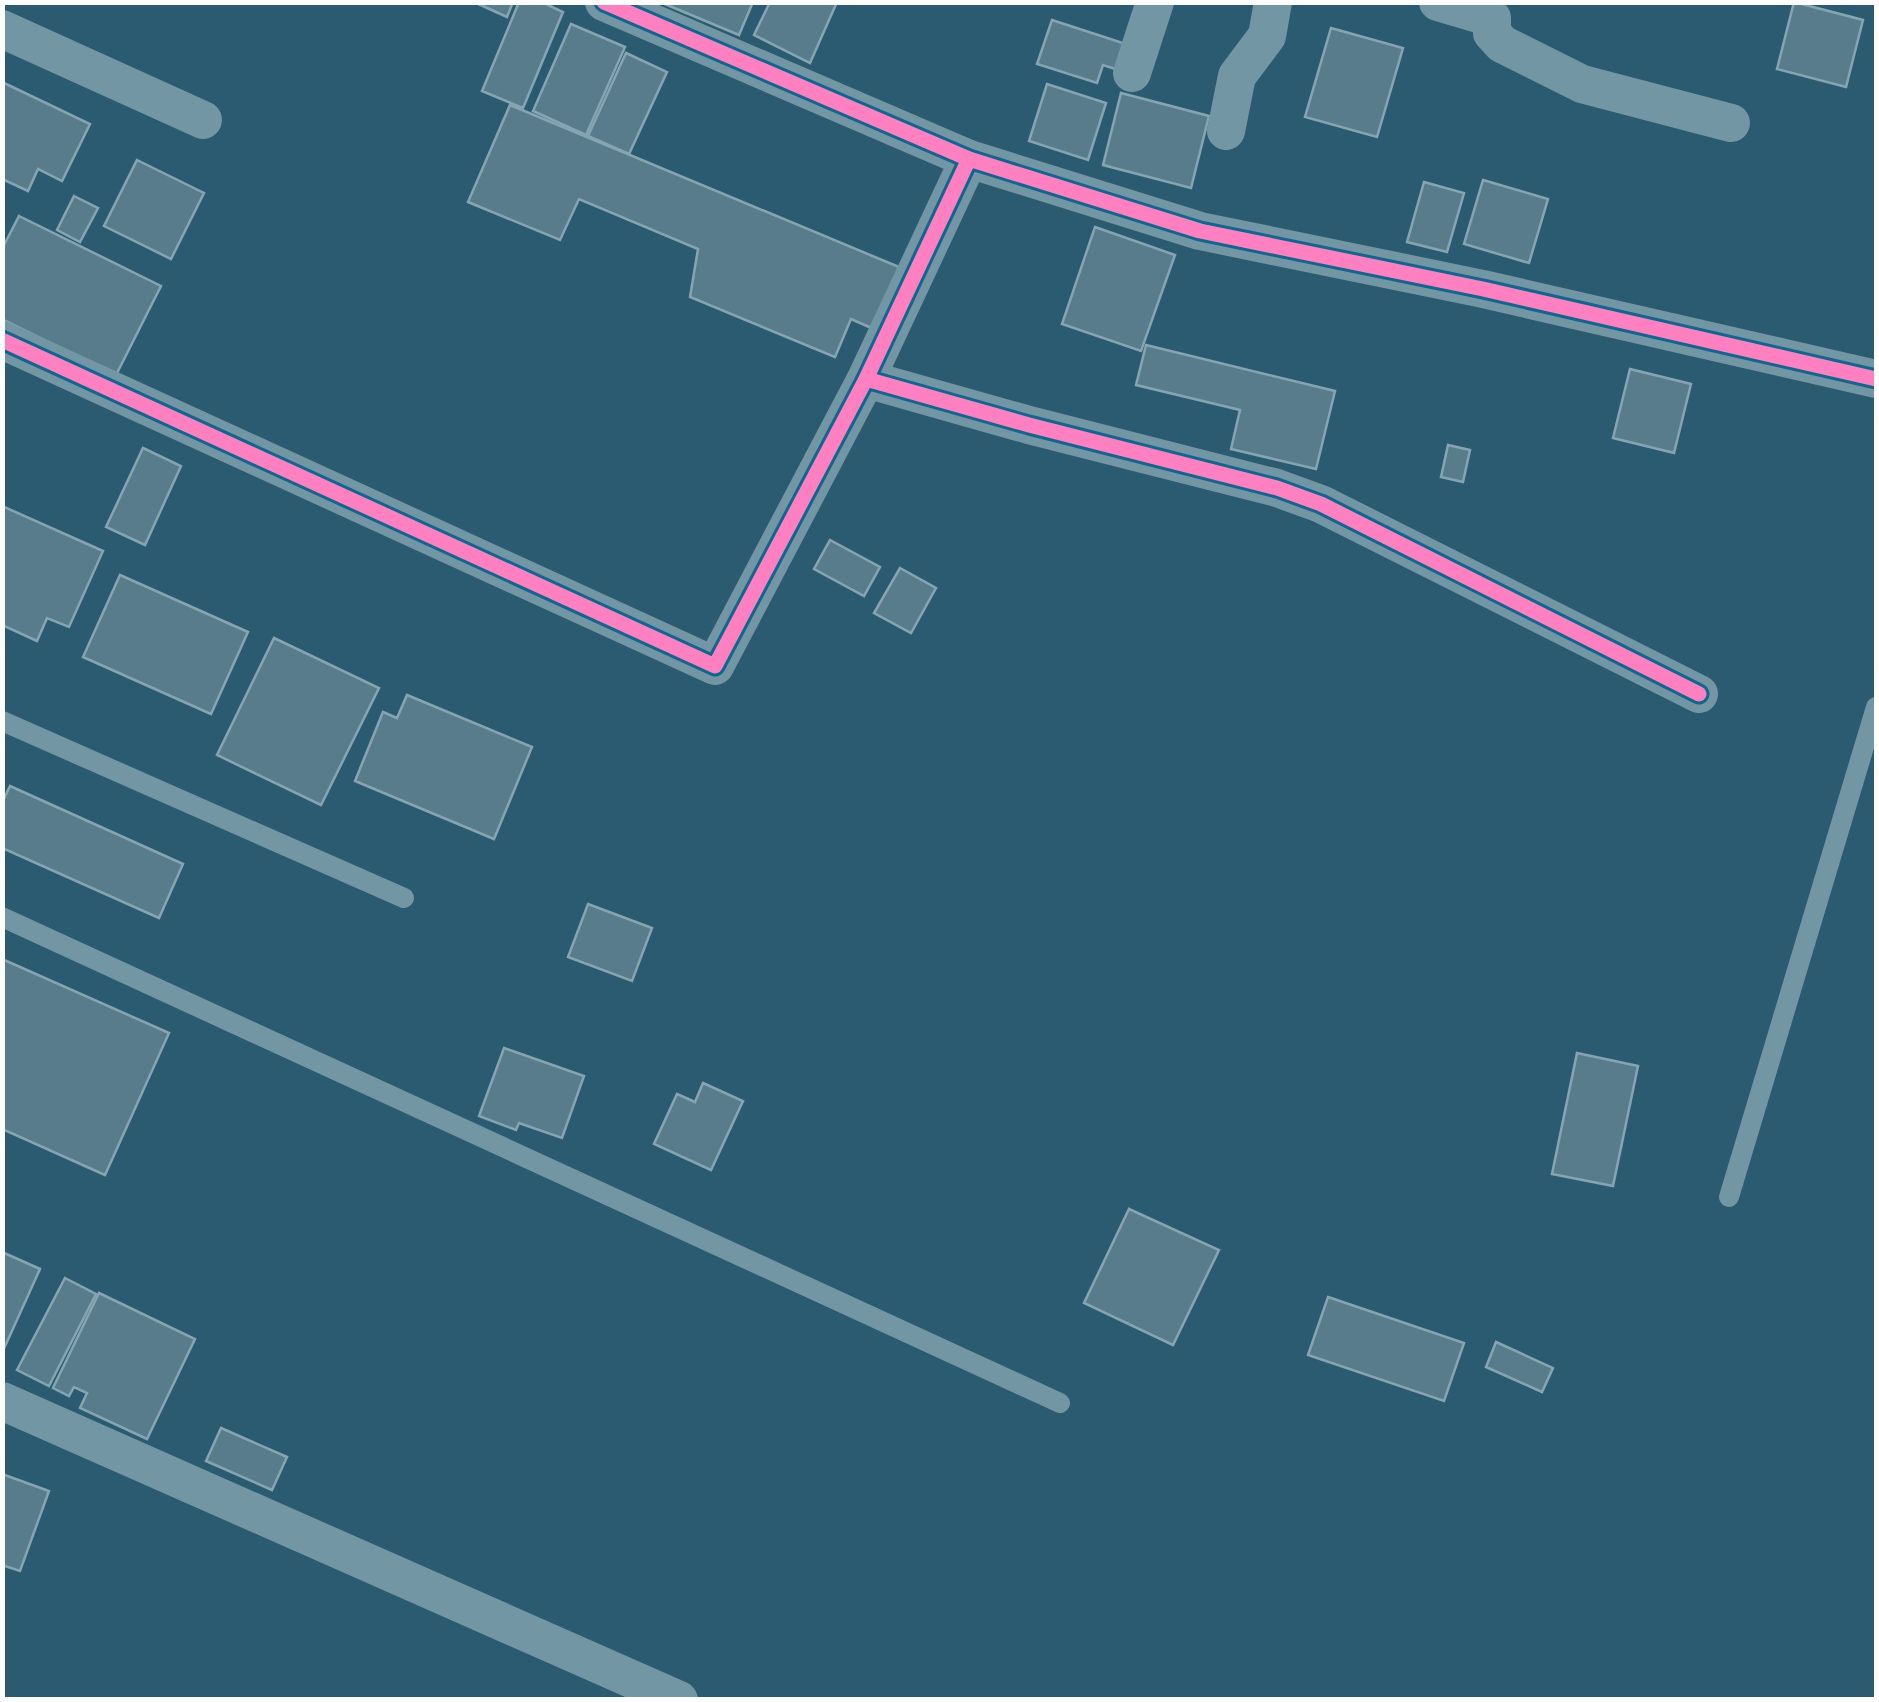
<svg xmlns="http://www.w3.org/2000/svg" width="1879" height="1702" font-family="Quicksand,sans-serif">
<rect width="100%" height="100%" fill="#2b5b70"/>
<g fill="#587c8c" stroke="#86a5b3" stroke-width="2.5">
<polygon points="474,2 513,2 507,17"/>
<polygon points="519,2 542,2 563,12 523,108 482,91"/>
<polygon points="660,2 753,2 739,35"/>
<polygon points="770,2 837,2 810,63 754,35"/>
<polygon points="1794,2 1863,20 1846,87 1777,69"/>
<polygon points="1052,20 1126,44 1118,70 1103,65 1097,83 1037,64"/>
<polygon points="571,24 625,47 586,135 533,111"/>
<polygon points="1331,28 1403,48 1377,137 1305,117"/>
<polygon points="626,53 667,72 629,154 588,136"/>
<polygon points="2,82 90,124 62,181 38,169 28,191 2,179"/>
<polygon points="1047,84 1106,103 1088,160 1029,141"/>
<polygon points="1121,93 1209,116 1191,188 1103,165"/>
<polygon points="510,105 911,272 885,334 851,319 835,357 690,297 698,249 579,199 560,240 468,202"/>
<polygon points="137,160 204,193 171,259 104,226"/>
<polygon points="1483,180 1548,199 1529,263 1464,244"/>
<polygon points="1424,182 1464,193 1447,252 1407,242"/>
<polygon points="74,196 98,208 80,242 57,230"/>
<polygon points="19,216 161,286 116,375 2,319 2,249"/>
<polygon points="1095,227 1175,255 1141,351 1062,324"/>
<polygon points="1146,345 1335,391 1316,469 1231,449 1240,410 1136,385"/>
<polygon points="1630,369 1691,384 1674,453 1613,438"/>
<polygon points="1448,445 1470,450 1463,482 1441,477"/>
<polygon points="143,448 181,466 145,545 106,527"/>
<polygon points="2,506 103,551 69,627 47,618 37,641 2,625"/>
<polygon points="830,540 880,567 864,596 814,569"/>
<polygon points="900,568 936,588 911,633 874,613"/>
<polygon points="120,575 248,632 211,714 83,657"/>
<polygon points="274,638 379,688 321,805 217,755"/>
<polygon points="407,695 532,747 494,839 355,781 383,712 397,718"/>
<polygon points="10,786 183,864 159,918 2,848 2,803"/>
<polygon points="588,904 652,928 632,981 568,957"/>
<polygon points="2,959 169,1033 105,1175 2,1129"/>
<polygon points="504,1048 584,1076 562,1138 519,1123 516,1130 479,1116"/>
<polygon points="1577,1053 1638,1066 1613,1186 1552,1174"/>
<polygon points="703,1083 743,1101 711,1170 654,1144 677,1094 695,1102"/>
<polygon points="1129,1209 1219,1250 1173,1345 1084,1303"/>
<polygon points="2,1252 40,1269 2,1353"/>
<polygon points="65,1278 96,1294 49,1386 17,1370"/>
<polygon points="99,1293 195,1339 147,1439 80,1408 87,1393 74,1387 69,1396 53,1388"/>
<polygon points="1328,1297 1464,1343 1444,1401 1308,1355"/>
<polygon points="1496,1342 1553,1368 1542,1392 1486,1367"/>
<polygon points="221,1428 287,1457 272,1490 206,1461"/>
<polygon points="2,1474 49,1491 20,1571 2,1565"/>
</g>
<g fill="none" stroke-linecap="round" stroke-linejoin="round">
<g stroke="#7296a4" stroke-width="20">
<polyline points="2,721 404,898"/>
<polyline points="2,917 1060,1403"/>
<polyline points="1729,1197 1876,707"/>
</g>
<g stroke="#7296a4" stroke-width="38">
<polyline points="604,2 969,159 1200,231 1483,289 1876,379"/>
<polyline points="1438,2 1492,18 1492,33 1502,44 1582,84 1731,123"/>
<polyline points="2,29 203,120"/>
<polyline points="1132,73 1155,2"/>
<polyline points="1226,131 1237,76 1267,36 1273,2"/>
<polyline points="2,340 715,666 866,379 969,159"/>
<polyline points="866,379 1029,425 1277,488 1321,504 1699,694"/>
<polyline points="2,1401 679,1700"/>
</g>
<defs>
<g id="cycleway">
<polyline points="604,2 969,159 1200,231 1483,289 1876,379"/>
<polyline points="2,340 715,666 866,379 969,159"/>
<polyline points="866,379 1029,425 1277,488 1321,504 1699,694"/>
</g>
</defs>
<use href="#cycleway" stroke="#0e678d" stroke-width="21"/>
<use href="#cycleway" stroke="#ff80c0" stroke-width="15"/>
</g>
<rect width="1879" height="1702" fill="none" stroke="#ffffff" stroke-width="10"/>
</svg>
